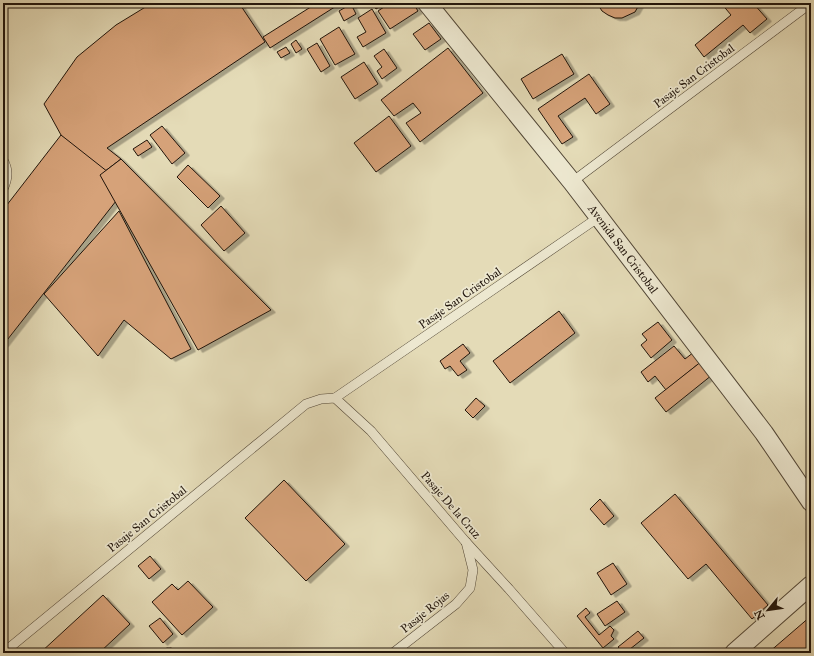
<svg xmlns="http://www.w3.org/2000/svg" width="814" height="656" font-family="'IM FELL Great Primer',serif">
<defs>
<filter id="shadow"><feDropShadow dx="4.5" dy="2.5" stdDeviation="0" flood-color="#0004"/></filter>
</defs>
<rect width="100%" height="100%" fill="#e4dbb7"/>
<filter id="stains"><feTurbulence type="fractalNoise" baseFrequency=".005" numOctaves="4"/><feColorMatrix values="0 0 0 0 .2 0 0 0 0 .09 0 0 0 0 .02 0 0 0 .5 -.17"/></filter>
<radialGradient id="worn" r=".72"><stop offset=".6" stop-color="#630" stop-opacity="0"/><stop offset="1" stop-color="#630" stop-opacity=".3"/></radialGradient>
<g fill="#d6a279" stroke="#20140b" filter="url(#shadow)">
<polygon points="152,3 239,3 265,42 107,148 121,159 100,175 61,135 44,104 77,57 116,25"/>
<polygon points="317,3 341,3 270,48 263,37"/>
<polygon points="372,3 386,3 376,9"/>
<polygon points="390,3 404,3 405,4 413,3 418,11 390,29 378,11"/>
<polygon points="597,3 640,3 635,12 622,18 615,18 608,15 602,11"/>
<polygon points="721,3 753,3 767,19 750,33 743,25 704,57 695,45 731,15"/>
<polygon points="351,4 356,14 344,21 339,11"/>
<polygon points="372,9 386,33 363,47 357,37 366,32 358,18"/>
<polygon points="429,23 441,39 425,50 413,34"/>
<polygon points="339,27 355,54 335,65 320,39"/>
<polygon points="296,40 302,49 296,53 291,44"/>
<polygon points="317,43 330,66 321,72 307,49"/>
<polygon points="286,47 290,53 281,58 277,52"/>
<polygon points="448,48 483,93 420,142 406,123 421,113 413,103 394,116 381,100"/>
<polygon points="384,49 397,68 382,79 377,71 382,67 374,56"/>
<polygon points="562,54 574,74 533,99 521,79"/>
<polygon points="364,62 378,84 355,99 341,77"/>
<polygon points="589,74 610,104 596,114 585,98 558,116 573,137 562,144 538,109"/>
<polygon points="389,116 411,146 376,172 354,143"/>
<polygon points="162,126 185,153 172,164 150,135"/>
<polygon points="61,135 127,187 4,344 3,344 3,210"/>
<polygon points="147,140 152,147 138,156 133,149"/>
<polygon points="121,159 271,310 198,350 100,175"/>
<polygon points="188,165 220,196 208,208 177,177"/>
<polygon points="221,206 245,233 224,251 201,225"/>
<polygon points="119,211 191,349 171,359 124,320 98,356 44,294"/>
<polygon points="559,311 575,333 510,383 493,361"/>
<polygon points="658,322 672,340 651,358 641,345 647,340 642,334"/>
<polygon points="463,344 470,353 460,361 467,370 458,376 450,366 445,369 440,361"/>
<polygon points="674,346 685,359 694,352 702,361 666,390 655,376 648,382 641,372"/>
<polygon points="702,361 712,375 666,412 655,398"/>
<polygon points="476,398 485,406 473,418 465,410"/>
<polygon points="284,480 345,544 306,581 245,518"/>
<polygon points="675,494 768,605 752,619 706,564 688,579 641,523"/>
<polygon points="600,499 614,516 604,525 590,509"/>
<polygon points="150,556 161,569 149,579 138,566"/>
<polygon points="613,563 627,584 611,595 597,573"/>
<polygon points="188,581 213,607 182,635 152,602 172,584 178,590"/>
<polygon points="103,595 130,624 99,653 40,653"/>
<polygon points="617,601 625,612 605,626 597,614"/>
<polygon points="586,608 590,613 585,617 599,635 610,626 614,630 611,636 614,639 603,648 577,616"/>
<polygon points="811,616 811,653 768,653"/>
<polygon points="160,618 173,634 163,643 149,626"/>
<polygon points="638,631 644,638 625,653 624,653 618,647"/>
</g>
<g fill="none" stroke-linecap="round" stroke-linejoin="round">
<defs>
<g id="lane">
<path d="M3 160C9 170 8 179 3 189"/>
<polyline points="572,182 811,3"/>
<polyline points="335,398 599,217"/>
<polyline points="3,653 306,404 321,399 335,398 371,431 465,541 509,589 565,653"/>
<polyline points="168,653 169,652"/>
<polyline points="393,653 456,604 470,588 473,570 466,542"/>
</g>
<g id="street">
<polyline points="427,3 572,182 764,433 811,502"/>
<polyline points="734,653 811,585"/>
</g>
</defs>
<use href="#lane" stroke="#514636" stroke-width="10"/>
<use href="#street" stroke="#514636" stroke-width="20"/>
<use href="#lane" stroke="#ede8d0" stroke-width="9"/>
<use href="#street" stroke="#ede8d0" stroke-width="18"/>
</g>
<g text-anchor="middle" stroke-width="3.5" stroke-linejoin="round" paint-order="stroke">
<g font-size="12" fill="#20140b" stroke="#ede8d0">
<text transform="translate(694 76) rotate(-37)" y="4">Pasaje San Cristobal</text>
<text transform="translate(623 249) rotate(53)" y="4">Avenida San Cristobal</text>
<text transform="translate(460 298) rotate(-35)" y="4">Pasaje San Cristobal</text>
<text transform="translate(451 505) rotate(49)" y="4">Pasaje De la Cruz</text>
<text transform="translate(147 519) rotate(-39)" y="4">Pasaje San Cristobal</text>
<text transform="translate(425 612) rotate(-39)" y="4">Pasaje Rojas</text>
</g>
</g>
<rect width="814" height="656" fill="none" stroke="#e4dbb7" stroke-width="16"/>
<rect x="4" y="4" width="806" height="648" fill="none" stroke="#20140b" stroke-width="2"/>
<rect x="8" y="8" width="798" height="640" fill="none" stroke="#20140b"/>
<g transform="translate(768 610) rotate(241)" stroke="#ede8d0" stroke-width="3" paint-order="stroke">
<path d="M0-3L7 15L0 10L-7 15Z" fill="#20140b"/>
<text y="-6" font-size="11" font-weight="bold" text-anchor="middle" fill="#20140b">N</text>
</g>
<rect width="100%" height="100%" filter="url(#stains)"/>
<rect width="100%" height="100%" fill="url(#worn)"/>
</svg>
